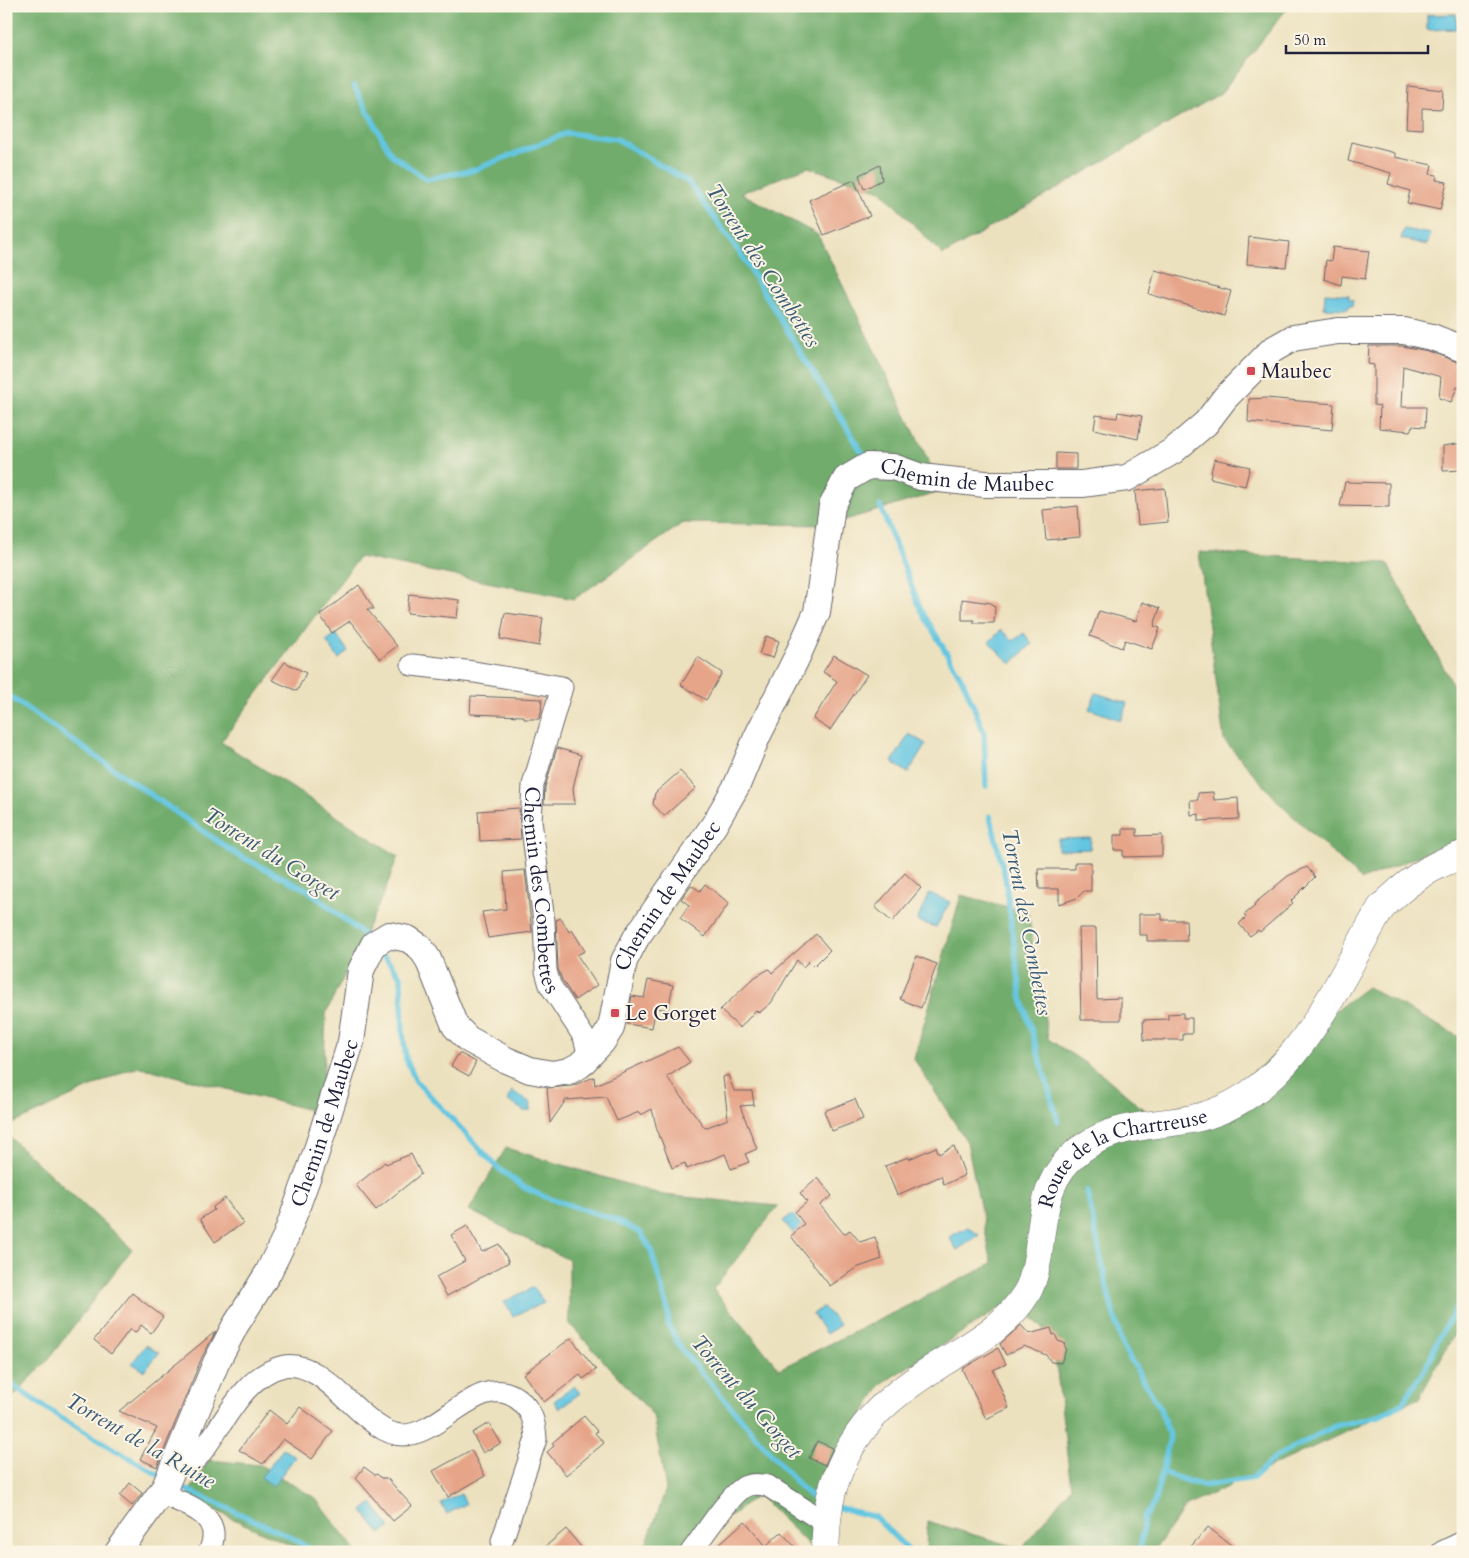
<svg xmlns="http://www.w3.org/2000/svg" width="1469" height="1558" font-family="Cardo,serif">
<rect width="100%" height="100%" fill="#fcf5e5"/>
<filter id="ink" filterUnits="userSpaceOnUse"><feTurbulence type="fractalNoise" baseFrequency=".02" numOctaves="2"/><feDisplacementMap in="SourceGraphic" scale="10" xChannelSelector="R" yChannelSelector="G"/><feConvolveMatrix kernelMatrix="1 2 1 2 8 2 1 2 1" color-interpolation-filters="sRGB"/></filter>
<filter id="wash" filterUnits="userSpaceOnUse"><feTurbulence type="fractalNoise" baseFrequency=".0096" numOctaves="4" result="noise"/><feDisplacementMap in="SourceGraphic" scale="20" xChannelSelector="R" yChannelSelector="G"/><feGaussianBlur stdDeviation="1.12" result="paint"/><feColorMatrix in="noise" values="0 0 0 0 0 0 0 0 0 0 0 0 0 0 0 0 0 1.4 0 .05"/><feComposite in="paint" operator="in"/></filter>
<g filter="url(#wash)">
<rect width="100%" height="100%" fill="#ece1be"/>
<g fill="#71ac6c" stroke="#4a6754">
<polygon points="6,6 1289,6 1221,93 943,255 881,191 808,167 741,193 818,235 943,491 828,525 683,523 574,599 359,557 221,742 398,856 382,898 326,1013 322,1113 140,1067 125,1071 6,1127"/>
<polygon points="1199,552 1387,563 1453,685 1463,675 1463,837 1362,880 1282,806 1224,740"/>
<polygon points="961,895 1028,912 1048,1039 1102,1074 1171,1133 1367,987 1463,1039 1463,1318 1419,1398 1186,1506 1153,1552 926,1552 927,1521 1022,1549 1071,1487 1053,1339 1014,1299 881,1384 828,1475 813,1549 758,1495 683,1552 636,1552 647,1542 666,1489 653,1415 569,1323 569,1260 469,1210 506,1148 663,1195 778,1206 713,1289 779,1369 992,1264 967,1142 914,1059"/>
<polygon points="6,1134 132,1249 47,1361 6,1404"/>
<polygon points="209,1460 260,1465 315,1498 357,1552 299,1552 294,1547 186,1497"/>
</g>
<g fill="#63c6e1" stroke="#42748e">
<polygon points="1456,14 1457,29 1427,30 1427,15"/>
<polygon points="1404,229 1431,234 1427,245 1401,239"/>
<polygon points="1325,293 1349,295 1349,299 1353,300 1352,306 1348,306 1348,309 1324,308"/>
<polygon points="1001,630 1013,641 1024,633 1032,644 1011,664 989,642"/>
<polygon points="336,634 348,651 339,659 326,641"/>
<polygon points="1096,693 1127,703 1121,720 1089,709"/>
<polygon points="909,734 926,744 908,773 892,762"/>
<polygon points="1091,838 1090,849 1058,850 1058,839"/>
<polygon points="929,893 950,902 936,927 917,921"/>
<polygon points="512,1091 531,1103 530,1111 524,1111 507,1100"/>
<polygon points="792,1214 807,1232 798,1239 783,1221"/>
<polygon points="968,1227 979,1235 957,1250 949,1237"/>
<polygon points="534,1287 544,1303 513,1316 504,1302"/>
<polygon points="823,1307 840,1325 826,1334 813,1314"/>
<polygon points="146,1345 159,1353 144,1371 132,1363"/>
<polygon points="574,1386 580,1393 559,1409 554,1401"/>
<polygon points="283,1449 295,1457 273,1486 261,1477"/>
<polygon points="461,1494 466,1504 447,1514 441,1503"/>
<polygon points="372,1503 390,1527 380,1534 363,1511"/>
</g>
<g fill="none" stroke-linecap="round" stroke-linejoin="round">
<g stroke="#63c6e1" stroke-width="5.5">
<polyline points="354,86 391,154 426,179 474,170 567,133 617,139 688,182 740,253 863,454"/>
<polyline points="880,506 921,610 963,681 984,732 986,786"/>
<polyline points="6,694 236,854 308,890 370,940"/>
<polyline points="990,816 1005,877 1021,995 1058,1121"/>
<polyline points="378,949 401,977 403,1033 406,1059 416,1081 497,1167 525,1188 545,1197 616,1220 641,1233 651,1250 668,1310 668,1324 681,1349 800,1487 815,1500 823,1503"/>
<polyline points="1087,1191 1109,1297 1123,1347 1159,1406 1170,1437 1162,1472"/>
<polyline points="6,1381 61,1418 162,1477"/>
<polyline points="1190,1482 1203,1486 1253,1478 1274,1458 1335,1426 1379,1416 1402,1404 1426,1367 1439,1338 1460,1302 1463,1291"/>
<polyline points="174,1484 291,1537 314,1552"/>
<polyline points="836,1507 875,1517 910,1552"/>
<polyline points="1137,1552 1141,1545 1144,1517 1154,1504 1162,1472 1188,1481"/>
</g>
</g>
<g id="blocks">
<g fill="#e6a489">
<polygon points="1408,86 1443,90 1442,109 1422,108 1422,129 1406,128"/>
<polygon points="1352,142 1395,153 1395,157 1432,165 1430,174 1437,175 1436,180 1447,182 1440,210 1407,203 1410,191 1388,184 1391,173 1348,161"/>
<polygon points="880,165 882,180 864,189 859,175"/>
<polygon points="854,180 870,216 824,235 809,200"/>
<polygon points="1249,237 1289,242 1286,267 1247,264"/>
<polygon points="1333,247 1369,251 1365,279 1342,276 1341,285 1324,279 1326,260 1331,261"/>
<polygon points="1155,270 1231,291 1224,316 1149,294"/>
<polygon points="1369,346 1402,346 1428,351 1463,364 1463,389 1457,387 1451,402 1439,398 1441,377 1403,366 1401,407 1426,407 1425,427 1412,426 1410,431 1379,428 1380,406 1374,405 1374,365 1368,364"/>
<polygon points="1266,398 1334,404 1332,430 1248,422 1249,399"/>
<polygon points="1118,412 1142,416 1138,439 1094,429 1096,415 1117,418"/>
<polygon points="1463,443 1463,470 1443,471 1443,446"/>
<polygon points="1056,453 1076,454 1076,469 1056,469"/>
<polygon points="1214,459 1250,467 1245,486 1210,478"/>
<polygon points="1345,482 1389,483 1389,507 1340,506"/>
<polygon points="1165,488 1168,522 1138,525 1135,491"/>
<polygon points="1078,506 1080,537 1046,540 1043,510"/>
<polygon points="359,585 374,609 367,609 397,646 380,659 350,621 332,633 320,615"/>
<polygon points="409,594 459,600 457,618 407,613"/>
<polygon points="962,599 991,603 995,607 994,623 974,623 974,620 962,620"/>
<polygon points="1142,602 1160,608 1154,626 1160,628 1152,649 1125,640 1122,648 1090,636 1099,611 1136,621"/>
<polygon points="505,613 543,618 539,646 500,639"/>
<polygon points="766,636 779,641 773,658 759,654"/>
<polygon points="834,655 867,675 830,730 813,719 837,681 823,672"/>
<polygon points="698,657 722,673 706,700 681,685"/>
<polygon points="285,662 306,673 297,691 272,680"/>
<polygon points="471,696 542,699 541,713 539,719 524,719 524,716 470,714"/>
<polygon points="557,748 581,755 573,788 575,804 544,804 545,787"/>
<polygon points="680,771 696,788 664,816 653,804 655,793"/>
<polygon points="1213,792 1214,800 1238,798 1239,819 1199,821 1199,814 1191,815 1190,800 1198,800 1198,793"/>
<polygon points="519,808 521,839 480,841 478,811"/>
<polygon points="1123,829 1137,829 1137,836 1162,835 1162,856 1123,857 1123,850 1114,850 1114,835 1123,835"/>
<polygon points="1075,862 1091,862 1091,891 1084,891 1077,898 1059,904 1059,889 1039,889 1038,869 1075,869"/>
<polygon points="1307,867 1315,877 1291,901 1293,903 1260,932 1258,930 1250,936 1239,924 1246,917 1244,915 1255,906 1254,904 1288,876"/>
<polygon points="525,870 532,932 488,938 482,912 506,909 504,872"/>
<polygon points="905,873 921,888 892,922 875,907"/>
<polygon points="705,884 729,903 705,937 680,918 689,905 681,899 691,885 700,891"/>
<polygon points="1139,914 1162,914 1162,920 1186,920 1187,941 1147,941 1147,935 1139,935"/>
<polygon points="561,918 569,932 572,930 585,951 577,955 597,985 575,1000 562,980 558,969 556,920"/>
<polygon points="1079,928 1096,928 1097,999 1121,998 1121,1020 1081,1020"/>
<polygon points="816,934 830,950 814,966 809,961 803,967 797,960 771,1003 759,1013 756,1010 740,1028 720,1010 755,977 769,969 772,973"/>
<polygon points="916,956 937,964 921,1008 900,999"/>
<polygon points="648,980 673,985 668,1010 656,1008 652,1028 627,1024 632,996 644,998"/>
<polygon points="1183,1013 1183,1018 1192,1018 1192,1034 1183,1034 1183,1040 1144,1040 1143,1020 1168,1019 1168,1014"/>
<polygon points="678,1047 690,1062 667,1077 705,1128 728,1119 723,1077 728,1075 734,1091 752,1091 754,1105 740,1106 757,1149 745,1154 749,1162 731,1169 725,1154 687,1169 685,1163 672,1168 660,1137 659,1138 652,1109 641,1115 639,1112 617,1121 606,1097 566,1100 550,1123 547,1088 572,1086 594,1077 595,1085"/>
<polygon points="459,1053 476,1062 469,1076 451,1066"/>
<polygon points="855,1099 863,1119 832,1131 824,1111"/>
<polygon points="954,1146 965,1175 944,1185 941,1176 897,1195 885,1166 908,1157 909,1159 936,1147 939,1154"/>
<polygon points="411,1154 421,1174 376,1210 356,1185 385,1162 386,1164"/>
<polygon points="818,1178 832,1196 820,1205 844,1234 850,1230 860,1242 875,1237 882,1259 856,1268 830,1286 791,1236 804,1224 795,1212 807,1202 800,1193"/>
<polygon points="225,1198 243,1223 215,1242 200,1219 214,1210 213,1207"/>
<polygon points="467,1226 482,1252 499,1244 509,1262 447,1296 436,1277 465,1261 451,1235"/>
<polygon points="132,1293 163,1317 151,1333 141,1325 135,1333 130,1329 111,1354 94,1340"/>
<polygon points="1021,1325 1029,1334 1051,1328 1053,1335 1055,1334 1058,1341 1064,1343 1066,1349 1061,1363 1051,1362 1046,1355 1024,1346 1006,1355 1000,1344"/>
<polygon points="216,1331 202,1357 157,1467 140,1459 157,1428 119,1411"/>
<polygon points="571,1338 596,1370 583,1379 580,1375 544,1402 523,1374"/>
<polygon points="998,1348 1006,1364 993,1370 1009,1408 986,1419 962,1369"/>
<polygon points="300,1407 333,1431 312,1459 283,1439 263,1464 239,1450 269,1410 287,1424"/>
<polygon points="584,1416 597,1431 595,1433 604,1443 566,1475 547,1452 554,1446 552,1443"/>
<polygon points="489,1423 501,1443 483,1453 472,1433"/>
<polygon points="817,1441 833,1448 825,1465 809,1458"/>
<polygon points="471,1450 485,1476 448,1497 433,1471"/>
<polygon points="364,1467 375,1475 377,1474 381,1478 387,1478 412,1506 393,1521 356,1478"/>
<polygon points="130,1483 142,1493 132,1506 120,1496"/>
<polygon points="745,1521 766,1546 781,1532 800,1552 710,1552"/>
<polygon points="1208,1527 1240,1552 1186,1552"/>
<polygon points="566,1529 585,1552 539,1552"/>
</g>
</g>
</g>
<g filter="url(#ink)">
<use href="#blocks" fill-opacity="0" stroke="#696569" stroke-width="1"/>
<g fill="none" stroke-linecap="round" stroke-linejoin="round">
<defs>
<g id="minor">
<path id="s1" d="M412 665 474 672 562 687 533 785 531 821 544 921 546 971 550 985 584 1037 589 1057"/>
<path d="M179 1454 189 1460 197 1458C223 1428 242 1375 284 1366 327 1358 364 1435 403 1435 442 1435 480 1370 518 1399 532 1410 535 1422 536 1439L502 1541"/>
<path d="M160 1493C186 1505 226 1514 209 1552"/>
<path d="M691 1552C704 1535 728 1497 744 1487 752 1483 760 1484 768 1486L827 1524"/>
<polyline points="1442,1552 1463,1542"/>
</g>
<g id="tertiary">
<path id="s2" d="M118 1552 165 1487 216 1363 235 1326 268 1273 286 1236 315 1156 351 1042 361 970 374 944 389 935 408 939 420 947 428 959 455 1026 468 1039 506 1060 530 1070 552 1074 569 1071 580 1065 602 1042 611 1028 624 961 636 938 714 825 737 785 757 737 796 659 817 612 832 506 846 479 868 466 893 467 921 477 985 484H1082L1127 478 1173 451 1206 423 1225 398 1272 350 1293 338 1338 331H1404L1432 337 1463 349"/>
</g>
<g id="secondary">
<path id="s3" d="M825 1552C826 1531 827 1508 833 1488 853 1421 897 1390 953 1356 981 1339 1008 1323 1026 1294 1033 1283 1036 1268 1038 1255 1044 1213 1044 1176 1081 1149 1119 1121 1158 1128 1200 1117 1296 1092 1335 985 1381 908 1405 884 1430 865 1463 855"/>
</g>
</defs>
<use href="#minor" stroke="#696569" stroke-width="23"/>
<use href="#tertiary" stroke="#696569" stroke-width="28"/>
<use href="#secondary" stroke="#696569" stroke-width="29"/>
<use href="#minor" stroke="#fff" stroke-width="21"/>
<use href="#tertiary" stroke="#fff" stroke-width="26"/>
<use href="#secondary" stroke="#fff" stroke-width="28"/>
</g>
</g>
<g fill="#d1495b" stroke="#fcf5e5" stroke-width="2">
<rect x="1246" y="366" width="10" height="10" rx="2.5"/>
<rect x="610" y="1008" width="10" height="10" rx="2.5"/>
</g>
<g text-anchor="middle" stroke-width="4" stroke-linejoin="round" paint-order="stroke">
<g font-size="21" fill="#22223b" stroke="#fcf5e5" text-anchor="start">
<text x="1261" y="378">Maubec</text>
<text x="625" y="1020">Le Gorget</text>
</g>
<g font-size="21" fill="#22223b" stroke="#fcf5e5">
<text dy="7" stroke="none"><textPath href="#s2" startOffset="1724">Chemin de Maubec</textPath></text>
<text dy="7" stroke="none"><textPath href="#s1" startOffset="359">Chemin des Combettes</textPath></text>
<text dy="7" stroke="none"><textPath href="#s2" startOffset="1139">Chemin de Maubec</textPath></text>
<text dy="7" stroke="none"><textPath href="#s2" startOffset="479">Chemin de Maubec</textPath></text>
<text dy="7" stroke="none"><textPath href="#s3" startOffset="535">Route de la Chartreuse</textPath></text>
</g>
<g font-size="22" font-style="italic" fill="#395b75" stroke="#fcf5e5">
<text transform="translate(764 265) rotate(57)" y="8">Torrent des Combettes</text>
<text transform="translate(272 853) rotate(32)" y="8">Torrent du Gorget</text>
<text transform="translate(1028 922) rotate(79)" y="8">Torrent des Combettes</text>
<text transform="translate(747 1396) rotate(49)" y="8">Torrent du Gorget</text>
<text transform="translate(141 1440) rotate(30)" y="8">Torrent de la Ruine</text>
</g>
</g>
<rect width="1469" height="1558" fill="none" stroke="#fcf5e5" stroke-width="25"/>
<path d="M1286 45v8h142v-8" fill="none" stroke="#22223b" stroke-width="2.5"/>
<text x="1294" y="45" font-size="15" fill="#22223b" stroke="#fcf5e5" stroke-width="4" paint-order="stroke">50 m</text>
</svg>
